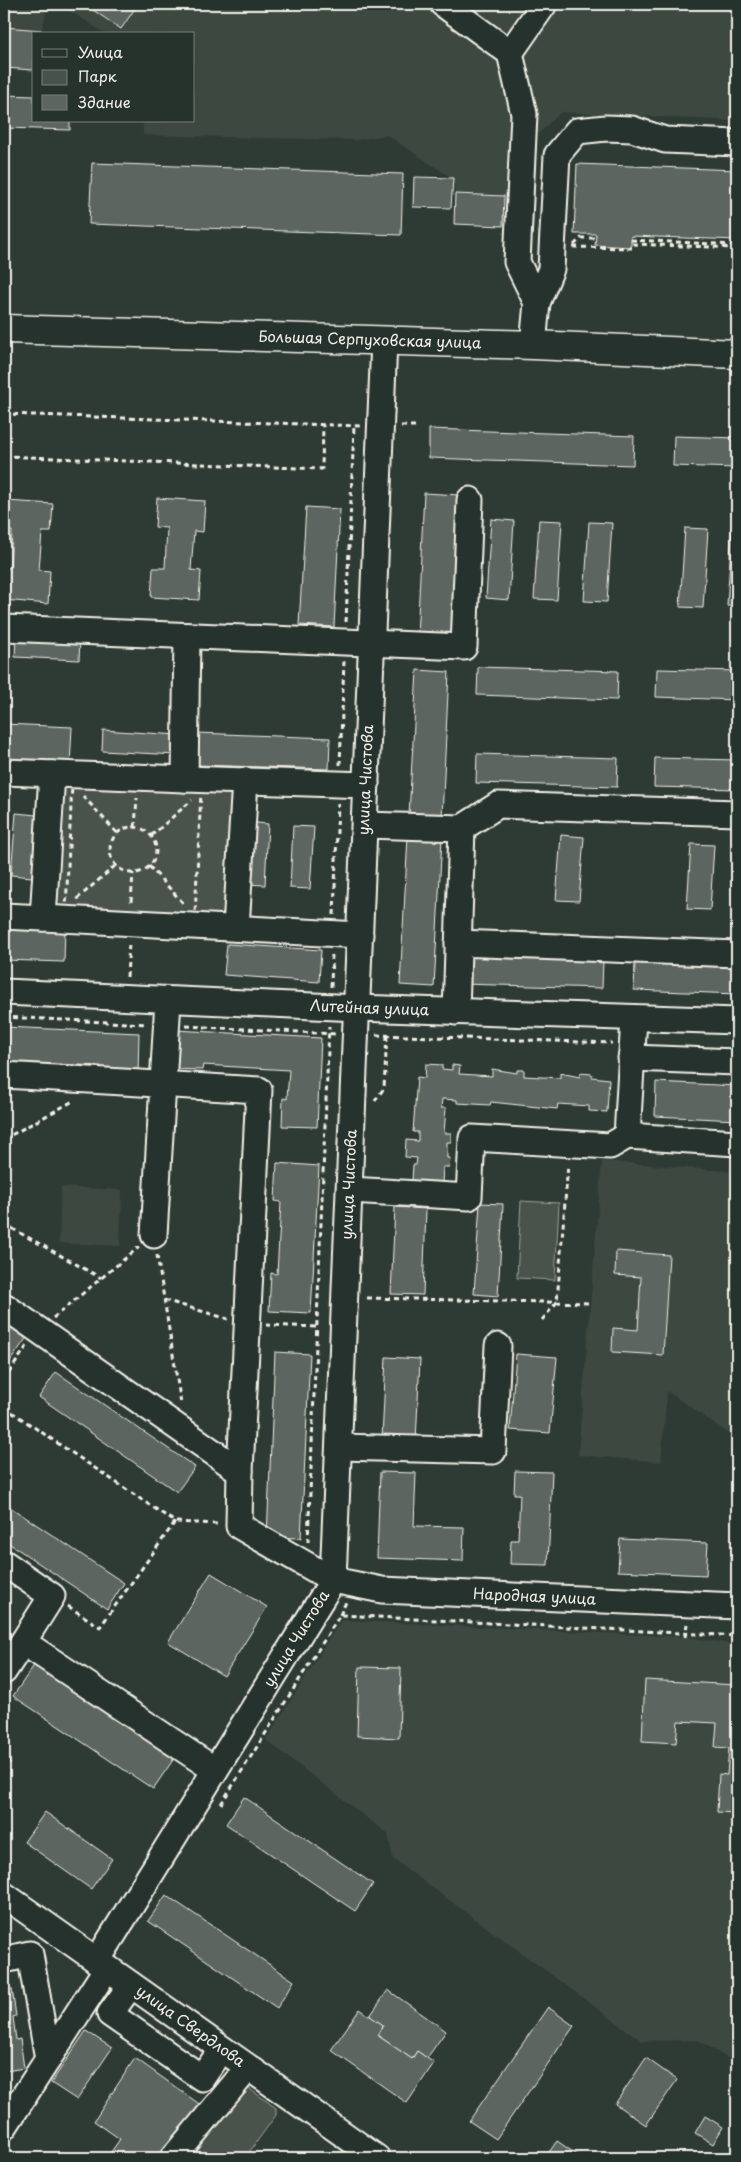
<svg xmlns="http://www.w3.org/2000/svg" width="741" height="2162" font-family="'Playpen Sans',sans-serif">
<rect width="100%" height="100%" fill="#2e3b34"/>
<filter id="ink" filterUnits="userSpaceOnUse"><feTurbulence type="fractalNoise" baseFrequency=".02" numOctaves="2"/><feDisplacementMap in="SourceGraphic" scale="10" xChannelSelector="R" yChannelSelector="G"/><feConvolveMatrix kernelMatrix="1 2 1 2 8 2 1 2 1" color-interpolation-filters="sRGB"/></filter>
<g filter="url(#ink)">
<g fill="#3c4841">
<polygon points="4,4 48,4 41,34 34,34 34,70 4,68"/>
<polygon points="59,4 737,4 737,121 561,112 537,135 534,197 455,194 452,178 387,135 356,140 143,135 143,121 194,121 194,34 106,34"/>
<polygon points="602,1161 737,1172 737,1439 667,1391 661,1462 578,1455"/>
<polygon points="61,1187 122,1190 120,1246 59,1243"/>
<polygon points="341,1620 685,1637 737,1645 737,2064 698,2040 642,2041 393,1859 388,1834 266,1740"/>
</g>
<g fill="#48524c" stroke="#9ea29a">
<polygon points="60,776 236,785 229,925 53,916"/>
<polygon points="521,1201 559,1203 555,1280 517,1278"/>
<polygon points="247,2087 276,2108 276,2115 245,2158 192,2158"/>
</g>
<g fill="#5c655e" stroke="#f4f1e8">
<polygon points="84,4 138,4 121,29"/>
<polygon points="4,27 41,30 41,34 34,34 34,70 4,68"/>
<polygon points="4,95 34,96 34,121 70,121 70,130 4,128"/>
<polygon points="92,163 403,174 401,235 89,224"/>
<polygon points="577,164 737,170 737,240 631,236 631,247 595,245 596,234 574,234"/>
<polygon points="414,177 453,178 451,208 413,207"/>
<polygon points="455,194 504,196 503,226 454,224"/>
<polygon points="429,429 634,436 633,465 429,458"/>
<polygon points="674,436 737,438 737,468 673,466"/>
<polygon points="424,493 459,495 452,640 417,638"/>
<polygon points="157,498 205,501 203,532 194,531 191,570 201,571 199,600 151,597 153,568 165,568 167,528 155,527"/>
<polygon points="6,501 53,504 51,532 42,532 39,570 50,571 48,604 4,600 4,568 10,568 12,531 4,530"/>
<polygon points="306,507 340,509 334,627 299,625"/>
<polygon points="491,519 514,521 509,600 486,598"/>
<polygon points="539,520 562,521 557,600 534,599"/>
<polygon points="589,522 612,523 607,602 584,601"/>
<polygon points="732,527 737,527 737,607 727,606"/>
<polygon points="685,528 708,529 703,608 680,607"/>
<polygon points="16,637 80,640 79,660 15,657"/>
<polygon points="478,667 618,671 617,700 477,695"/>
<polygon points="657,669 737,671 737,700 656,697"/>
<polygon points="417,670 449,672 442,817 409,815"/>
<polygon points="4,724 72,727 70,766 4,763"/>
<polygon points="103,730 178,735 177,755 102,751"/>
<polygon points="196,733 330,738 329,769 195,765"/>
<polygon points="477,754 618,758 617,787 476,783"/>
<polygon points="655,758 737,760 737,789 654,787"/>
<polygon points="16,813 36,815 32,877 11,875"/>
<polygon points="247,822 268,824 265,885 244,884"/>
<polygon points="293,826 314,827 310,889 290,888"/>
<polygon points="561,835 584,837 579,901 556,900"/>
<polygon points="408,836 442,838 434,987 400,985"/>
<polygon points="691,844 714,845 710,910 687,909"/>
<polygon points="737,873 737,912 735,912"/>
<polygon points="4,925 65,928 64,962 4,960"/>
<polygon points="227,944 321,950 319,982 224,975"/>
<polygon points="462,955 603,960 602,988 461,984"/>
<polygon points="635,962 737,965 737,994 634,990"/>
<polygon points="4,1027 139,1033 138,1074 101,1072 101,1066 28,1063 28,1069 4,1068"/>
<polygon points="175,1030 321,1038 317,1127 282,1126 283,1098 287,1099 289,1070 203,1065 202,1070 173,1069"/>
<polygon points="426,1064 442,1065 442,1069 452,1070 452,1065 460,1066 459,1074 492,1076 492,1069 517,1073 517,1070 524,1070 524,1076 560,1078 560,1073 580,1077 580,1073 592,1074 592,1077 609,1079 607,1112 589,1111 589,1106 558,1104 557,1109 491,1102 490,1105 457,1103 457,1100 442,1099 441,1108 446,1108 444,1133 451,1133 451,1142 447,1142 447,1158 450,1158 449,1167 443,1167 442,1183 412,1181 413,1165 416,1165 417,1158 405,1157 406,1140 418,1141 418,1132 413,1132 417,1077 425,1078"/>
<polygon points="656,1082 737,1086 737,1120 655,1116"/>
<polygon points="277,1163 319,1166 311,1313 269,1311 271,1273 277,1274 281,1202 275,1201"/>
<polygon points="480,1203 503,1204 498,1296 474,1294"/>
<polygon points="395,1207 426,1209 423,1295 391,1294"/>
<polygon points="616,1251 669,1255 663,1355 612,1352 613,1328 638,1330 641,1277 615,1275"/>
<polygon points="4,1321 27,1337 4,1370"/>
<polygon points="275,1352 310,1354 301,1538 267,1537"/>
<polygon points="516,1354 557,1357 550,1433 510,1430"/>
<polygon points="386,1357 420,1359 416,1441 382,1439"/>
<polygon points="56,1372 195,1467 177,1492 39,1397"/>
<polygon points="515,1471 552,1472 548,1565 510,1564 511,1540 518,1540 520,1494 514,1494"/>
<polygon points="380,1472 416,1473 414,1526 464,1527 463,1561 377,1558"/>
<polygon points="4,1503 124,1583 107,1609 4,1540"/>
<polygon points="620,1539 708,1543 706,1575 618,1571"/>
<polygon points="211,1573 267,1607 224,1676 168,1642"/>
<polygon points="35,1664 175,1757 153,1789 13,1696"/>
<polygon points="359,1667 401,1668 399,1738 357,1736"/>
<polygon points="645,1680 737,1685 737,1813 717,1812 719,1774 727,1775 729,1748 715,1747 717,1723 678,1721 676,1743 642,1741"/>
<polygon points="244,1797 373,1884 355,1911 226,1824"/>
<polygon points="45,1812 112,1859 91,1889 24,1842"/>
<polygon points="166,1895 294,1981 277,2008 148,1921"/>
<polygon points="12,1989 16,2016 13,2017 16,2040 20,2039 24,2068 6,2071 4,2067 4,1990"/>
<polygon points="388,1990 446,2031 427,2058 417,2051 412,2059 377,2035 383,2025 370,2016"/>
<polygon points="548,2007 574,2026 496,2139 469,2121"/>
<polygon points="360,2009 383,2025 377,2035 412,2059 417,2051 434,2063 407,2103 331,2050"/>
<polygon points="86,2031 112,2048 77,2100 51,2083"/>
<polygon points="135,2058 202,2106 161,2158 107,2158 120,2139 94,2121"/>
<polygon points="646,2058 677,2080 646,2125 615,2104"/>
<polygon points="705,2116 723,2127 713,2144 695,2133"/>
<polygon points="557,2141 576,2154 583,2158 545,2158"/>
</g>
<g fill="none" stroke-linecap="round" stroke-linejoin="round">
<defs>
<g id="minor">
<polyline points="443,4 510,53 524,114 517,262 537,303"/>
<polyline points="510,53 544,4"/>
<polyline points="533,345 537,303 551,269 557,155 577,131 606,128 632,129 665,140 737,143"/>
<polyline points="4,628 464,647 470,500"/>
<polyline points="4,772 185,779 187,636"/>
<polyline points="185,779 366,785"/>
<polyline points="365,825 462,828"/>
<polyline points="4,916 43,918 52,774"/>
<polyline points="43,918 360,935"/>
<polyline points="236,928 245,781"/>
<polyline points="458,943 737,954"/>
<path id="s1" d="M4 992 358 1008 737 1021"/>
<polyline points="456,1012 462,828 498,805 737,813"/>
<polyline points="634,1018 627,1136 737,1143"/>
<polyline points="631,1058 737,1062"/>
<polyline points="4,1075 259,1090 240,1471 4,1306"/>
<polyline points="350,1190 469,1197 472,1138 610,1146 627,1136"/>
<polyline points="154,1235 168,1000"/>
<polyline points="339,1447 493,1451 498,1346"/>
<path id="s2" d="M240 1471 239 1526 333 1580 382 1590 737 1606"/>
<polyline points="4,1563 52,1596 23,1642 215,1770"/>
<polyline points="4,1671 23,1642"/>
<path id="s3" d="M4 1895 377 2158"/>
<polyline points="4,1960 30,1954 48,2059"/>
<path id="s4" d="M97 1961 333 1580 384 341"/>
<polyline points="131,1985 110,2014 202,2078 222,2049"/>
<polyline points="4,2127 107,1968"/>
<polyline points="173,2158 248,2068"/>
</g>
<g id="major">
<path id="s5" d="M4 329 533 345 737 354"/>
</g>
</defs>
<use href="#minor" stroke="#f4f1e8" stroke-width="29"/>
<use href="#major" stroke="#f4f1e8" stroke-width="31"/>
<g stroke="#f4f1e8" stroke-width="3" stroke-dasharray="5 4" stroke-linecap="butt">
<polyline points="631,240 737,245"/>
<polyline points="574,245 581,238 595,238"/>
<polyline points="573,247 632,248 633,244 737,248"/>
<polyline points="4,414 362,426"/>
<polyline points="401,426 418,426"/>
<polyline points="4,456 322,469 323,425"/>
<polyline points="346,622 354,426"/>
<polyline points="340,765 344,661"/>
<polygon points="72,785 201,792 195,915 66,908"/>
<polyline points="83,796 117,833"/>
<polyline points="135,827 137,798"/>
<circle cx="133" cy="850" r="23"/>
<polyline points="151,836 192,800"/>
<polyline points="149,866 184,904"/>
<polyline points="77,899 116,865"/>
<polyline points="131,902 133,873"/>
<polyline points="334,915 338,803"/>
<polyline points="127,977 129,943"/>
<polyline points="331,987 332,953"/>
<polyline points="4,1017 147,1024"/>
<polyline points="186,1026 337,1034"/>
<polyline points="376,1035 612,1043"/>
<polyline points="375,1101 384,1088 387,1036"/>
<polyline points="4,1139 75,1100"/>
<polyline points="4,1224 101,1278"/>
<polyline points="157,1255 181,1404"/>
<polyline points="367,1298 591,1303"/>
<polyline points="164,1300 228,1319"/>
<polyline points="53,1318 139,1247"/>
<polyline points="542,1320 557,1302 568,1164"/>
<polyline points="266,1325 317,1327"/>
<polyline points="4,1380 27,1346"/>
<polyline points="4,1407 175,1522 218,1524"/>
<polyline points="308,1542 329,1026"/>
<polyline points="68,1606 100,1627 175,1522"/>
<polyline points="340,1615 346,1602"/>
<polyline points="685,1637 687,1624"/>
<polyline points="4,1751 10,1765"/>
<polyline points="221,1804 340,1615 737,1636"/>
</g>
<use href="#minor" stroke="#26332d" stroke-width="25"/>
<use href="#major" stroke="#26332d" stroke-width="28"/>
</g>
</g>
<g text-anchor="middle" stroke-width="4" stroke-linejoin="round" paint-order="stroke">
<g font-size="15" fill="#f4f1e8" stroke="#26332d">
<text dy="5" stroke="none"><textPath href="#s5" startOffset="366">Большая Серпуховская улица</textPath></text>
<text dy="5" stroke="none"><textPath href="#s4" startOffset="1249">улица Чистова</textPath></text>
<text dy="5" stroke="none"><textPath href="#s1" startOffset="366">Литейная улица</textPath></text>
<text dy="5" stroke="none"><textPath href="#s4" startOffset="844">улица Чистова</textPath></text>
<text dy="5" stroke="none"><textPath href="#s2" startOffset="366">Народная улица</textPath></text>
<text dy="5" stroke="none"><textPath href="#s4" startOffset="379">улица Чистова</textPath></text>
<text dy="5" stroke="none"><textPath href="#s3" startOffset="228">улица Свердлова</textPath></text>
</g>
</g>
<rect width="741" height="2162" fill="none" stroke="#26332d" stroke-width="20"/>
<rect x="10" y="10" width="721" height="2142" fill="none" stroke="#f4f1e8" stroke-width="2" filter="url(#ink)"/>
<rect x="32" y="32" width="162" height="90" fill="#26332d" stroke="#787f78"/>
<rect x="42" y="49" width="25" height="8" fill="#26332d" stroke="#787f78"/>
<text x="78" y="58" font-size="15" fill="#f4f1e8">Улица</text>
<rect x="42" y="70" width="25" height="15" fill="#48524c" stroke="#787f78"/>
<text x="78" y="82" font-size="15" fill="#f4f1e8">Парк</text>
<rect x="42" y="95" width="25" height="15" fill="#5c655e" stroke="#787f78"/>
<text x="78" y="108" font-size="15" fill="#f4f1e8">Здание</text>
</svg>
